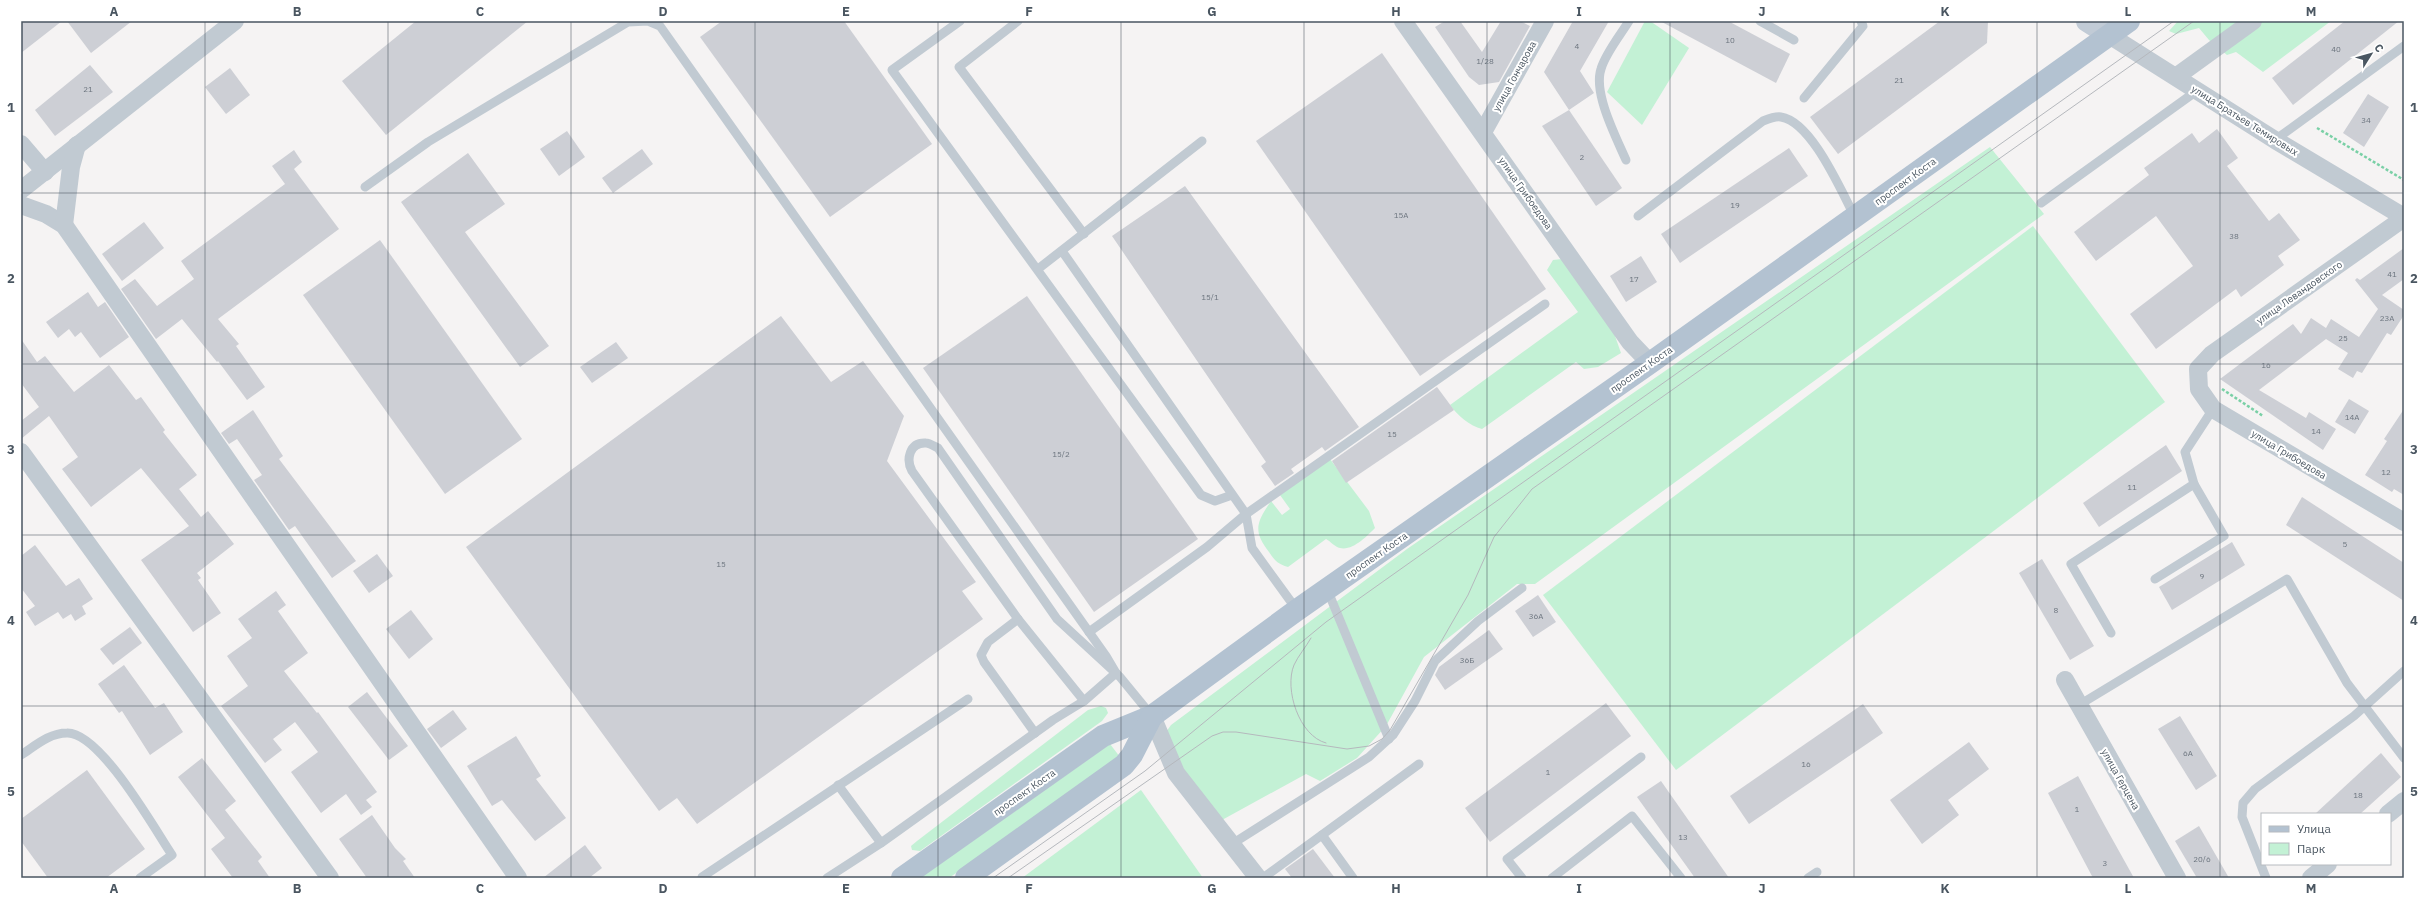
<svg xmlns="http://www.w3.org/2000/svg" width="2425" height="899" font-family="'IBM Plex Sans',sans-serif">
<rect width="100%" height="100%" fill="#f5f3f3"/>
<g fill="#c3f1d5">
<polygon points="1645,21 1650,21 1689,48 1642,125 1607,92"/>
<polygon points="2178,21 2331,21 2263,72 2236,52 2227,55 2209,40 2199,28 2176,34 2169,31"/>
<polygon points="1990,147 2044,214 1535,584 1517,584 1424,657 1386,726 1357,758 1320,781 1306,774 1222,820 1183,775 1166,732 1171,725 1407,549"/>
<polygon points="2033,226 2165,402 1676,770 1543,595"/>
<path d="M1562 259 1614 333 1621 353 1598 367 1584 369 1576 362 1482 429C1470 426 1457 415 1450 405L1578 312 1547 270 1553 260Z"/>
<path d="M1330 459 1369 511 1375 528C1367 536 1353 551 1340 548 1335 547 1330 541 1326 539L1288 567C1278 564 1275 561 1269 552 1253 531 1256 523 1271 501L1282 515 1290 509 1280 495Z"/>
<polygon points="1101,706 1106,708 1108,713 1102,721 920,851 912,850 911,846 917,841 1088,710"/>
<polygon points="1110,744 1120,757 949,878 920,878"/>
<polygon points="1141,790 1203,878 1022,878"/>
</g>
<g fill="#cdcfd5">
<polygon points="21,21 62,21 21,53"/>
<polygon points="67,21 132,21 91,53"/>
<polygon points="416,21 528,21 386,135 342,81"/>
<polygon points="722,21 844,21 932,144 830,217 700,37"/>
<polygon points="1445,21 1460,21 1482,52 1501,21 1520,21 1530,26 1499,82 1479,85 1469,77 1435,27"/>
<polygon points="1573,21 1609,21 1580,71 1594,93 1569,110 1544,72"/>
<polygon points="1660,21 1728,21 1790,54 1776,83"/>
<polygon points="1940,21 1988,21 1987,43 1838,154 1810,117"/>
<polygon points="2345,21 2399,21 2293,105 2272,78"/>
<polygon points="1382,53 1546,289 1420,376 1256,141"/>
<polygon points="90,65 113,92 55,136 35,110"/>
<polygon points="230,68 250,95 226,114 205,87"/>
<polygon points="2368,94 2389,107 2364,147 2343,133"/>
<polygon points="1569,110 1622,188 1596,206 1542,126"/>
<polygon points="2217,129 2238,158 2227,166 2269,221 2279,213 2300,240 2278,256 2284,265 2241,297 2236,289 2156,349 2130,314 2193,266 2156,216 2096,261 2074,232 2149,175 2144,168 2192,133 2199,143"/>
<polygon points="567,131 585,157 559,176 540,149"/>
<polygon points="1789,148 1808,176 1680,263 1661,234"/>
<polygon points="642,149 653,164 613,193 602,178"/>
<polygon points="294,150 302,162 294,169 339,229 218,319 239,344 236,346 265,387 247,400 218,361 217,362 182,319 156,339 121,289 135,279 157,306 194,279 181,261 285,184 272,166"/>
<polygon points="468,153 505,204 465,232 549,346 520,367 401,202"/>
<polygon points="1185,186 1359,427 1325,451 1322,447 1291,469 1294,473 1275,486 1261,466 1266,462 1112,236"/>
<polygon points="144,222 164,248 122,281 102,254"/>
<polygon points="380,240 522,439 445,494 303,295"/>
<polygon points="2404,248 2404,279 2382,295 2404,310 2404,315 2391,335 2387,333 2362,373 2357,371 2353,378 2338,369 2348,353 2326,339 2259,390 2306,418 2309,412 2336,429 2323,450 2220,379 2293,324 2301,334 2311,318 2326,328 2331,319 2359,337 2378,309 2355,280 2357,278 2360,280"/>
<polygon points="1641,256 1657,282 1626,302 1610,276"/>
<polygon points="88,292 98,307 105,302 129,337 100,358 81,332 75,337 69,329 58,338 46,322"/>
<polygon points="1027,296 1198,539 1094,612 923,368"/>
<polygon points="781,316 831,382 863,361 904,416 887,461 976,582 962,591 983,619 697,824 677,798 659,811 466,547"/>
<polygon points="21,339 37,362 45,356 74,392 109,365 136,400 141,397 165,430 163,432 197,475 179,489 201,517 208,511 234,544 197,573 201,578 198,580 221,613 193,632 141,560 189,526 141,468 91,507 62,469 78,457 49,416 21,439 21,421 39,407 21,383"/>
<polygon points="616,342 628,358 592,383 580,367"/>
<polygon points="1437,387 1454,410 1346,483 1332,461"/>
<polygon points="2349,399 2369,411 2355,434 2335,422"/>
<polygon points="2404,409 2404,495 2394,489 2392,492 2365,475 2387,441 2384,439"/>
<polygon points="253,410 283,456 279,459 356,561 332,578 295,526 289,530 254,480 262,475 237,439 229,444 221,433"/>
<polygon points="2166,445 2182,471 2099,527 2083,503"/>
<polygon points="2302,497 2404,563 2404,601 2286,525"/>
<polygon points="2232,542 2245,565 2172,610 2159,587"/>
<polygon points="35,545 66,586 79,578 93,599 82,606 86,614 75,621 71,614 63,619 58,612 35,626 26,612 35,606 21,588 21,556"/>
<polygon points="377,554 393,576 369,593 353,571"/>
<polygon points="2042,559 2094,646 2070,660 2019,573"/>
<polygon points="276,591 286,605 278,611 308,653 284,671 317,713 318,712 377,792 366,800 372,807 361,815 346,794 321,813 291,772 318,752 295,722 273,739 282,750 265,763 221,706 248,686 227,656 252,638 238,619"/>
<polygon points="1538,595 1556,622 1533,637 1515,611"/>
<polygon points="411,610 433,639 409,659 386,629"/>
<polygon points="130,627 142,643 113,665 100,649"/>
<polygon points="1489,630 1503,649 1445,690 1435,675 1439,667"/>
<polygon points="124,665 155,708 164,703 183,732 150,755 122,711 119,713 98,684"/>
<polygon points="367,692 408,746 389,760 348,707"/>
<polygon points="1606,703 1631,736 1490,842 1465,808"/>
<polygon points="1863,704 1883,733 1749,824 1730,796"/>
<polygon points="453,710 467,729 441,748 427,729"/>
<polygon points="2180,716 2217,776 2196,790 2158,729"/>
<polygon points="516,736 541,776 536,779 566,818 535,841 502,800 492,806 467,766"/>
<polygon points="1969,742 1989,769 1948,800 1959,815 1922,844 1890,800"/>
<polygon points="2381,753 2401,777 2360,814 2315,814"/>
<polygon points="202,758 236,801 225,810 262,857 258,861 270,878 233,878 211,849 225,838 178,777"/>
<polygon points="87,770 145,849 106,878 48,878 21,841 21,819"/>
<polygon points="2078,776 2105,826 2134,878 2093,878 2048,793"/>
<polygon points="1661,781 1729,878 1695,878 1637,797"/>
<polygon points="372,815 395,848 406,859 403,861 415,878 367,878 339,839"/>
<polygon points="2199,826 2229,878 2197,878 2175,841"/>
<polygon points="585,845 602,868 589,878 543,878"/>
<polygon points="1313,849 1335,878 1292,878 1285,869"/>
</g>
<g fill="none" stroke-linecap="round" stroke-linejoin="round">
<g stroke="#7ad0a6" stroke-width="2.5" stroke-dasharray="3 2" stroke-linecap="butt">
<polyline points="2317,128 2404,180"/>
<polyline points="2222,389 2263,416"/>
</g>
<g stroke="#c1cad2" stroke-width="9">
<polyline points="960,21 892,70 1201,495 1215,501 1232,495"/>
<polyline points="1018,21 959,67 1084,234"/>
<polyline points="1760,21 1794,40"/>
<polyline points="1804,98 1863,26 1861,21"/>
<polyline points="2275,140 2404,46"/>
<path d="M1626 160C1616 137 1593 93 1601 69 1605 54 1621 34 1629 21"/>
<polyline points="365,187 428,142 628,22 648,21 660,26 1106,656 1116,673"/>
<polyline points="2041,203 2198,90"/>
<path d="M1638 216 1763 121C1768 119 1776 116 1781 117 1812 122 1841 191 1855 217"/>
<polyline points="1062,251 1246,514 1252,548 1297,610"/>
<polyline points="1038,269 1202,141"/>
<polyline points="2155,579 2224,536 2194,484"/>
<polyline points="1327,589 1389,739"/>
<polyline points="1018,619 988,642 981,655 984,662 1035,733"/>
<polyline points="1089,632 1207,547 1246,514 1545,304"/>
<polyline points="2111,633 2071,564 2194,484 2185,452 2213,409"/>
<path d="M1084 701 1018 619 912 471C906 460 909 442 926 443 929 443 934 446 938 448L1057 619 1120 677 1152 716"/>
<polyline points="2079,705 2287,579 2347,683 2404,758"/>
<path d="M21 755C35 746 49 733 67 733 100 732 154 828 172 855L140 878"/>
<polyline points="838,785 881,843"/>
<polyline points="1322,835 1353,878"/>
<polyline points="1232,844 1369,757 1393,735 1415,701 1435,661 1478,621 1522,588"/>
<polyline points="702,877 968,699"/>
<polyline points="827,878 881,843 1053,720 1084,701 1116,673"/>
<polyline points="1263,878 1419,764"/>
<polyline points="1522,878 1507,859 1641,757"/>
<polyline points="1552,878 1632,816 1681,878"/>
<polyline points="1808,878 1817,872"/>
<polyline points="2266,878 2242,817 2243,803 2255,789 2354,716 2404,671"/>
</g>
<g stroke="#c1cad2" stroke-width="18">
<polyline points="1403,21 1630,342 1650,363"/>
<polyline points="2109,35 2275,140 2404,217"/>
<polyline points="2177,76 2253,21"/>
<polyline points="1483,132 1545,21"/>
<polyline points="21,144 45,172"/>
<polyline points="21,190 235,21"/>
<polyline points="21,205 46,214 64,225 518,878"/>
<polyline points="2404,218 2212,354 2198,369 2199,389 2213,409 2404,522"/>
<polyline points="64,225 71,167 77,145"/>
<polyline points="21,452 330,878"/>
<polyline points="2065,680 2177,878"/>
<polyline points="1152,716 1176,773 1258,878"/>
<polyline points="2388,814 2404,801"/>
<polyline points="2311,878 2328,864"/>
</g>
<polyline stroke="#c1cbd6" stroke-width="22" points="2087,21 2109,35"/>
<g stroke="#b3c2d1" stroke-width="22">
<polyline points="902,878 1103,736 1152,716 1297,610 1650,363 2129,21"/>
<polyline points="966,878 1124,765 1132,755 1152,716"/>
</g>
<g stroke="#b5b8bd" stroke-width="1">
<path d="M1311 638C1306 647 1298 656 1294 665 1284 689 1299 736 1326 743"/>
<polyline points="993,878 1145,771 1326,622 2174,21"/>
<polyline points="1008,878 1212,736 1223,732 1236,732 1347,749 1369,746 1382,739 1390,730 1468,595 1494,537 1532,489 2194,21"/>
</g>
</g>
<path fill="none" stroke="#4a5661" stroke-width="1" stroke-opacity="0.55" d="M205 21V878M388 21V878M571 21V878M755 21V878M938 21V878M1121 21V878M1304 21V878M1487 21V878M1670 21V878M1854 21V878M2037 21V878M2220 21V878M21 193H2404M21 364H2404M21 535H2404M21 706H2404"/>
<g text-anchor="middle" stroke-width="4" stroke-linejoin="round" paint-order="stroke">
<g font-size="8" fill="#6b747e">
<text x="1730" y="43">10</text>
<text x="1577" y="49">4</text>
<text x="2336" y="52">40</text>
<text x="1485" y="64">1/28</text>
<text x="1899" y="83">21</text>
<text x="88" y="92">21</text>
<text x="2366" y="123">34</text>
<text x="1582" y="160">2</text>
<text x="1735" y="208">19</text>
<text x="1401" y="218">15А</text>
<text x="2234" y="239">38</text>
<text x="2392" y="277">41</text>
<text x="1634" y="282">17</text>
<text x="1210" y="300">15/1</text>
<text x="2387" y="321">23А</text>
<text x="2343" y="341">25</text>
<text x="2266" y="368">16</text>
<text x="2352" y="420">14А</text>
<text x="2316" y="434">14</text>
<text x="1392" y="437">15</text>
<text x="1061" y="457">15/2</text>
<text x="2386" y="475">12</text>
<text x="2132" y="490">11</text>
<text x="2345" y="547">5</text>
<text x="721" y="567">15</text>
<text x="2202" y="579">9</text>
<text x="2056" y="613">8</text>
<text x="1536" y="619">36А</text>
<text x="1467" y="663">36Б</text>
<text x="2188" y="756">6А</text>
<text x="1806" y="767">16</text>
<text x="1548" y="775">1</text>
<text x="2358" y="798">18</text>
<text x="2077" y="812">1</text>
<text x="1683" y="840">13</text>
<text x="2202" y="862">20/6</text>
<text x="2105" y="866">3</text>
</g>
<g font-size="10" fill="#4a5661" stroke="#fff">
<text transform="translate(1514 76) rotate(-61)" y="4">улица Гончарова</text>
<text transform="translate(2245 120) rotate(32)" y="4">улица Братьев Темировых</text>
<text transform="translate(1905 181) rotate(-36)" y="4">проспект Коста</text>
<text transform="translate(1526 193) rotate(55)" y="4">улица Грибоедова</text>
<text transform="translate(2299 292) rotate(-35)" y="4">улица Левандовского</text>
<text transform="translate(1641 369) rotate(-35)" y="4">проспект Коста</text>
<text transform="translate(2289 454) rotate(31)" y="4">улица Грибоедова</text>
<text transform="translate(1376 555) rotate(-35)" y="4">проспект Коста</text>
<text transform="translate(2121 779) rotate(61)" y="4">улица Герцена</text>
<text transform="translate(1024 792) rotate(-35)" y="4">проспект Коста</text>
</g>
</g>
<rect width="2425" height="899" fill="none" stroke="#ffffff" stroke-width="44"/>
<rect x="2261" y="813" width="130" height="52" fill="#ffffff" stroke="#b7bbc0"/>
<rect x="2269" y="826" width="20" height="6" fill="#b3c2d1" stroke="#b7bbc0"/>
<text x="2297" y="833" font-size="12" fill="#4a5661">Улица</text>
<rect x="2269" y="843" width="20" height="12" fill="#c3f1d5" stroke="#b7bbc0"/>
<text x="2297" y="853" font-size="12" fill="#4a5661">Парк</text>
<g transform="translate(2371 54) rotate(53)" stroke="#ffffff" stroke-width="3" paint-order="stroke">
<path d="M0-3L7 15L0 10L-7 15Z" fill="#4a5661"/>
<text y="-6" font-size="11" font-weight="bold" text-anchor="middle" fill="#4a5661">С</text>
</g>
<rect x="22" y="22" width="2381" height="855" fill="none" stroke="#4a5661" stroke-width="1.5"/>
<g font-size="13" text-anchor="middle" font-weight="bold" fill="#4a5661">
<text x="114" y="16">A</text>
<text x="297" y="16">B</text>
<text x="480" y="16">C</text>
<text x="663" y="16">D</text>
<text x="846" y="16">E</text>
<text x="1029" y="16">F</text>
<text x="1212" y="16">G</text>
<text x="1396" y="16">H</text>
<text x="1579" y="16">I</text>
<text x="1762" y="16">J</text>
<text x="1945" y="16">K</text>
<text x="2128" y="16">L</text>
<text x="2311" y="16">M</text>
<text x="11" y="112">1</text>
<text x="2414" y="112">1</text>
<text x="11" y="283">2</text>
<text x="2414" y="283">2</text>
<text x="11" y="454">3</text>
<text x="2414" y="454">3</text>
<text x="11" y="625">4</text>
<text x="2414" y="625">4</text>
<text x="11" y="796">5</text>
<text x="2414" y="796">5</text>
<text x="114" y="893">A</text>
<text x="297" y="893">B</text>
<text x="480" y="893">C</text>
<text x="663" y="893">D</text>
<text x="846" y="893">E</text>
<text x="1029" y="893">F</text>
<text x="1212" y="893">G</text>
<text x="1396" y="893">H</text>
<text x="1579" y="893">I</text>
<text x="1762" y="893">J</text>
<text x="1945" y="893">K</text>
<text x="2128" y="893">L</text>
<text x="2311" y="893">M</text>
</g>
</svg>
